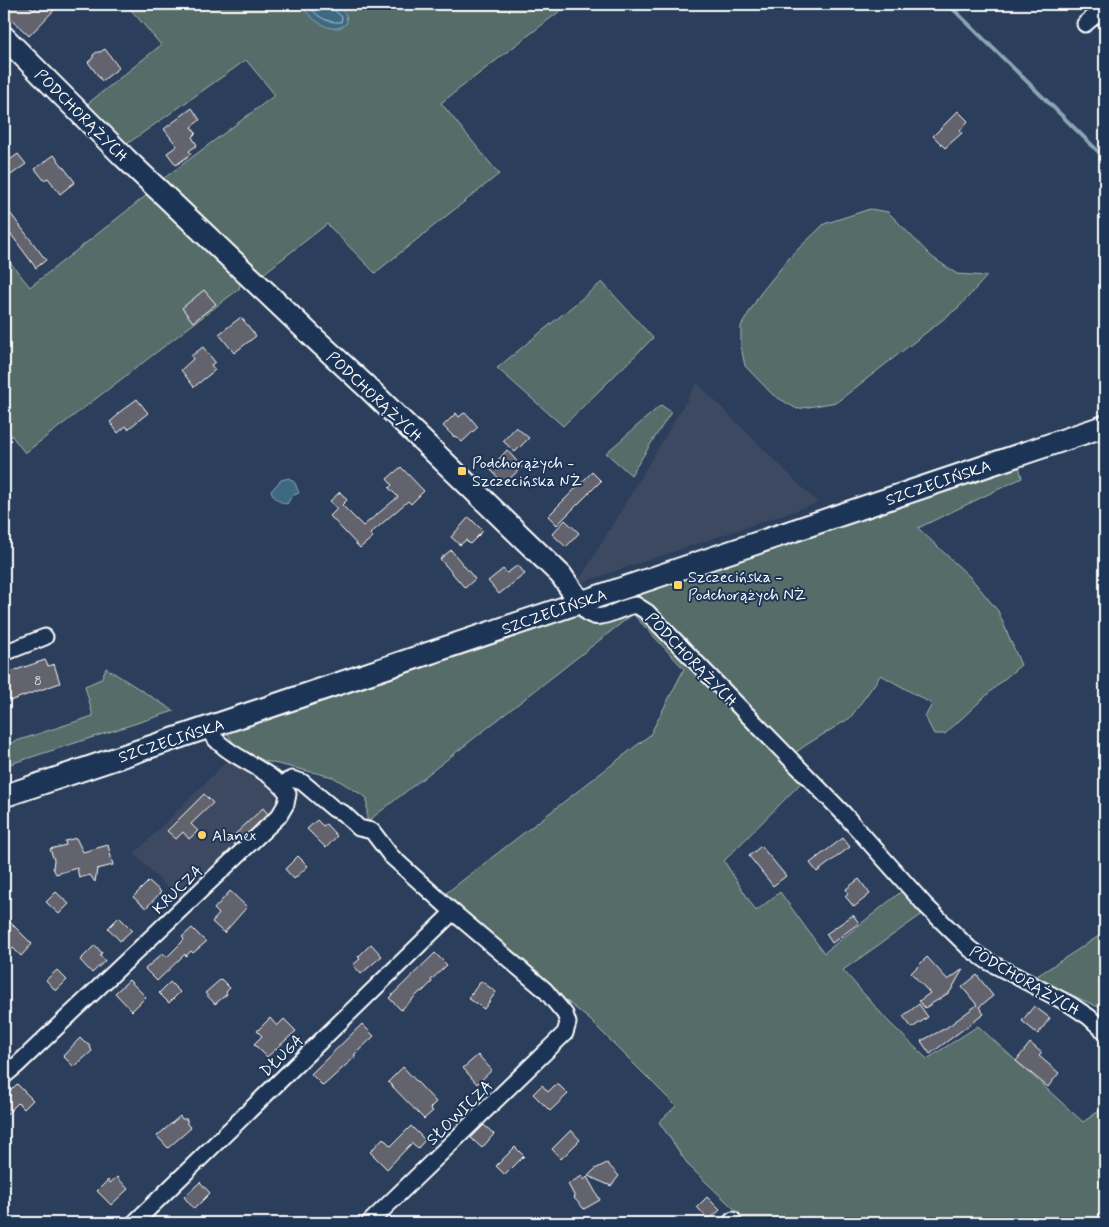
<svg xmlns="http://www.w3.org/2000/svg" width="1109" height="1227" font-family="Mynerve,sans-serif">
<rect width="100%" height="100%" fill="#2b3e5b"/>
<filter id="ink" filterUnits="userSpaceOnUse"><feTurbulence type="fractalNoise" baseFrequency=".02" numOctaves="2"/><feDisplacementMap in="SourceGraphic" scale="10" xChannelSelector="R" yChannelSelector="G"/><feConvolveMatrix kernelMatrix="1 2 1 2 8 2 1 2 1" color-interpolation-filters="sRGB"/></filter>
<g filter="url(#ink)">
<g fill="#3c4960">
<polygon points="697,383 818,503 577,584"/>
<polygon points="228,760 277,793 271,816 181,901 134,854"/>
</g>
<g fill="#556c68" stroke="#aab6b4">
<polygon points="126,4 569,4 441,103 499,174 375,273 327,224 258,278 163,179 275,95 246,60 127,144 86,105 161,45"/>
<polygon points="152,191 241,281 239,289 25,453 4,426 4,255 30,287"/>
<polygon points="870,209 888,212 932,257 957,274 987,276 959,307 837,402 797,409 773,395 745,366 741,347 741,326 760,294 790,257 824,224"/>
<polygon points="602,282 653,338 563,426 497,368"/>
<polygon points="661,405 671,412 631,475 606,453"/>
<polygon points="1018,462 1022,478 918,528 971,578 998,611 1021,665 1003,680 945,734 934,734 925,717 932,704 881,675 850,718 806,745 791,756 803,781 724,861 756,911 780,892 824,953 902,891 924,913 843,970 887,1020 927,1059 978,1026 1083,1122 1105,1107 1105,1223 749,1223 689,1166 659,1122 676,1106 590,1020 489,937 445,894 650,735 684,669 633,614 367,822 367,798 333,777 265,761 236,747 227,733 619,602"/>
<polygon points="106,668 174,711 4,766 4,745 93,716 85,686 101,679"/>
<polygon points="1105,932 1105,1010 1034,978"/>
</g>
<g fill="#3d6983" stroke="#8ba5b5">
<path d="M301 4H334L346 14 347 23C332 38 308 17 301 4Z"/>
<path d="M289 478 295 483 299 493 292 496 287 504C278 502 274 498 271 491L281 480Z"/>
</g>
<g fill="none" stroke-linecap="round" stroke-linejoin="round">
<path stroke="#b1c3cd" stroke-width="1" d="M307 4C316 16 326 23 341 22L342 17 333 9 332 4"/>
<polyline stroke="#8ba5b5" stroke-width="4" points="948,4 1105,158"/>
</g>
<g fill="#63636d" stroke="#fff">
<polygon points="4,4 26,4 34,10 40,4 60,4 29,36 4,12"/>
<polygon points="105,49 119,68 102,81 88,62 93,58 93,55 97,52 100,52"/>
<polygon points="192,108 200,120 191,127 196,133 192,137 197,145 189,151 191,154 176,165 167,153 177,146 164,129"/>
<polygon points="958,111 968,121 960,131 962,133 945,148 933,136"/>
<polygon points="18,154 26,164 4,180 4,164"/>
<polygon points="54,155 75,182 60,194 48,178 44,180 35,169"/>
<polygon points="4,205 46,260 36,268 10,233 4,238"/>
<polygon points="204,290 216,304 193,322 182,308"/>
<polygon points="241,317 256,336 234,353 219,334"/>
<polygon points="203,347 215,362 211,365 215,370 194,387 181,370 193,359 191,356"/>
<polygon points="137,399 148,413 128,429 126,426 118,433 110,422 118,415 117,414"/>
<polygon points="456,413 459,417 464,413 468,415 478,427 462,442 455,436 454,437 443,426"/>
<polygon points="516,427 529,438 515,452 503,441"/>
<polygon points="507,450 522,467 504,484 490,469"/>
<polygon points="401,467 424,491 411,504 408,501 370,534 373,537 360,548 330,516 337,509 330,501 340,492 347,500 342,505 363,526 398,497 389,488 392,485 387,479"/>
<polygon points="592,472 601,481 557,525 548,516"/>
<polygon points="469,517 483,531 470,544 466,540 460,545 451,537"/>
<polygon points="565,520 579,533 566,547 552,534"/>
<polygon points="451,550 475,579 465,588 440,559"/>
<polygon points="518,565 525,574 499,594 488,581 503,569 507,573"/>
<polygon points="45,660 48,666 54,664 60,683 4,703 4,674"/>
<polygon points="204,794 213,803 191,824 198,831 189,839 183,832 176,839 167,831"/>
<polygon points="263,808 268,814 235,845 230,839"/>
<polygon points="317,820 323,826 326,824 337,836 326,848 307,829"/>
<polygon points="76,838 83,852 108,845 113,865 97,869 95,882 90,875 79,878 77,868 56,874 53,868 54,860 50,849 66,845 65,841"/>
<polygon points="843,838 850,847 817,872 810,863"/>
<polygon points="761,846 786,876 773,886 749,856"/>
<polygon points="298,856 308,866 294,879 285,869"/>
<polygon points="859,879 870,894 854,907 845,896 848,893 846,889"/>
<polygon points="149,881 161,892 146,908 133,897"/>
<polygon points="230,891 247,907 224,933 212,922 219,914 214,909"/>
<polygon points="56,892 69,904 59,914 46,902"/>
<polygon points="853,915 859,923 832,943 826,934"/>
<polygon points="4,916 32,944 21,956 13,948 4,958"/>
<polygon points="119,917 132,930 120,941 108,928"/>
<polygon points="192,928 206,942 193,953 191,951 186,956 185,954 157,981 145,969 163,953 167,957 182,942 184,939 182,937"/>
<polygon points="371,944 382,956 361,974 353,965 360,959 358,957"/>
<polygon points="95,945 102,953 100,955 105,961 92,973 80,960"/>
<polygon points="435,953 447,965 431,980 432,982 422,992 421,991 401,1010 389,998"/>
<polygon points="927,957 948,980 963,969 950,992 925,1008 919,1001 930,993 911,973"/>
<polygon points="57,970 67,980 56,991 46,980"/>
<polygon points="977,975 993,996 979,1007 984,1014 930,1054 921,1041 946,1028 977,1005 962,987"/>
<polygon points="221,979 230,988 226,992 227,994 215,1004 205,993"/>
<polygon points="129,980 146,997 132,1011 115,993"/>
<polygon points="481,981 496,992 484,1009 468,998"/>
<polygon points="170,982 180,992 169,1003 159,993"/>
<polygon points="919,1004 928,1017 912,1028 903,1016"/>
<polygon points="1034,1006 1050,1018 1038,1034 1022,1021"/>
<polygon points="270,1018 277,1026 284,1019 296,1031 267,1057 254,1044 262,1036 257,1031"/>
<polygon points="362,1024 374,1036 354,1055 356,1056 323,1086 311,1074"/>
<polygon points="80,1038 85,1043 88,1043 92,1051 74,1067 63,1056"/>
<polygon points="1030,1043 1042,1053 1039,1056 1059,1073 1048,1087 1016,1061"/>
<polygon points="478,1055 492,1070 477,1084 463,1068"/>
<polygon points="403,1067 436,1102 430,1108 433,1111 424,1119 388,1082"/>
<polygon points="557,1083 568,1094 550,1111 533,1094 542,1085 548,1092"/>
<polygon points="17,1084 33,1100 24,1109 18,1103 4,1117 4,1097"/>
<polygon points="180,1116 182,1119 187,1119 187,1124 191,1128 168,1148 157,1136"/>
<polygon points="484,1125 494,1134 482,1148 471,1138"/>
<polygon points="411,1126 425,1140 418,1148 412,1143 387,1169 370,1152 383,1138 391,1146"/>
<polygon points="571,1130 580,1140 561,1159 552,1149"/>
<polygon points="515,1147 524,1156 505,1175 496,1166"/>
<polygon points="607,1163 619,1176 611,1186 588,1176 595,1169"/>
<polygon points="582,1176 584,1180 587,1177 600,1200 584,1209 574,1198 575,1197 568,1184"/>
<polygon points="117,1177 128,1189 111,1205 97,1191 108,1180 110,1183"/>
<polygon points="200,1182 210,1193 194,1209 184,1197"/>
<polygon points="707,1197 720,1210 709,1220 697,1207"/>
</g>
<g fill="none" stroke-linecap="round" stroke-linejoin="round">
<defs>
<g id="street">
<polyline points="1085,24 1105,7"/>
<path d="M580 602C594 631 614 608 636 605L647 612 844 814 925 905 970 949 987 961 1071 1005 1089 1017 1105 1032"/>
<polyline points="4,653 45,637"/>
<polyline points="281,784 292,779 302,782 334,809 343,813 359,828 372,831 391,856 453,912 545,990 565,1014 568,1023 565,1033 369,1223"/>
<path d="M4 1076 16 1066 279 816 286 804 288 794C268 765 225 759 207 728"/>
<polyline points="134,1223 453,912"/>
<polyline points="730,1223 733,1220"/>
</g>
<g id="secondary">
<polyline points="4,37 125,158 313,337 367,387 561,575 580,602"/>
<polyline points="4,796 1105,426"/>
</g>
</defs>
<use href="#street" stroke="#fff" stroke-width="19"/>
<use href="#secondary" stroke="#fff" stroke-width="25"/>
<use href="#street" stroke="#1d3557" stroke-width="15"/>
<use href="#secondary" stroke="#1d3557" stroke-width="21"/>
</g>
</g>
<g fill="#ffd166" stroke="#1d3557" stroke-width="2">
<rect x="457" y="466" width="10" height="10" rx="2.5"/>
<rect x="673" y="580" width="10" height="10" rx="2.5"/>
<circle cx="202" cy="835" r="5"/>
</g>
<g text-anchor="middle" stroke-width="4" stroke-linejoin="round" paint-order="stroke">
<g font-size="14" fill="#d8d8da">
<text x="38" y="685">8</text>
</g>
<g font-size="16" fill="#fff" stroke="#1d3557">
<text transform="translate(82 115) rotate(45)" y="6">PODCHORĄŻYCH</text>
<text transform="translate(375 396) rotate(43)" y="6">PODCHORĄŻYCH</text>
<text transform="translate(938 482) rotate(-19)" y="6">SZCZECIŃSKA</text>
<text transform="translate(554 611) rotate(-19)" y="6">SZCZECIŃSKA</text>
<text transform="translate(692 659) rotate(46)" y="6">PODCHORĄŻYCH</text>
<text transform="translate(171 740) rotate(-18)" y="6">SZCZECIŃSKA</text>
<text transform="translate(177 889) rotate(-44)" y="6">KRUCZA</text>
<text transform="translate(1025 980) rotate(30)" y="6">PODCHORĄŻYCH</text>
<text transform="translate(281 1055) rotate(-44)" y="6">DŁUGA</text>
<text transform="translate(459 1112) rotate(-44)" y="6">SŁOWICZA</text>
</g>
<g font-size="16" fill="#fff" stroke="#1d3557" text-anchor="start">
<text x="472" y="468">Podchorążych -<tspan x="472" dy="18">Szczecińska NŻ</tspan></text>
<text x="688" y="582">Szczecińska -<tspan x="688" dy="18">Podchorążych NŻ</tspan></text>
<text x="212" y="841">Alanex</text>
</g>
</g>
<rect width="1109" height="1227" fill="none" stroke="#1d3557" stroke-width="20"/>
<rect x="10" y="10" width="1089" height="1207" fill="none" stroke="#fff" stroke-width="2" filter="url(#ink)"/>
</svg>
